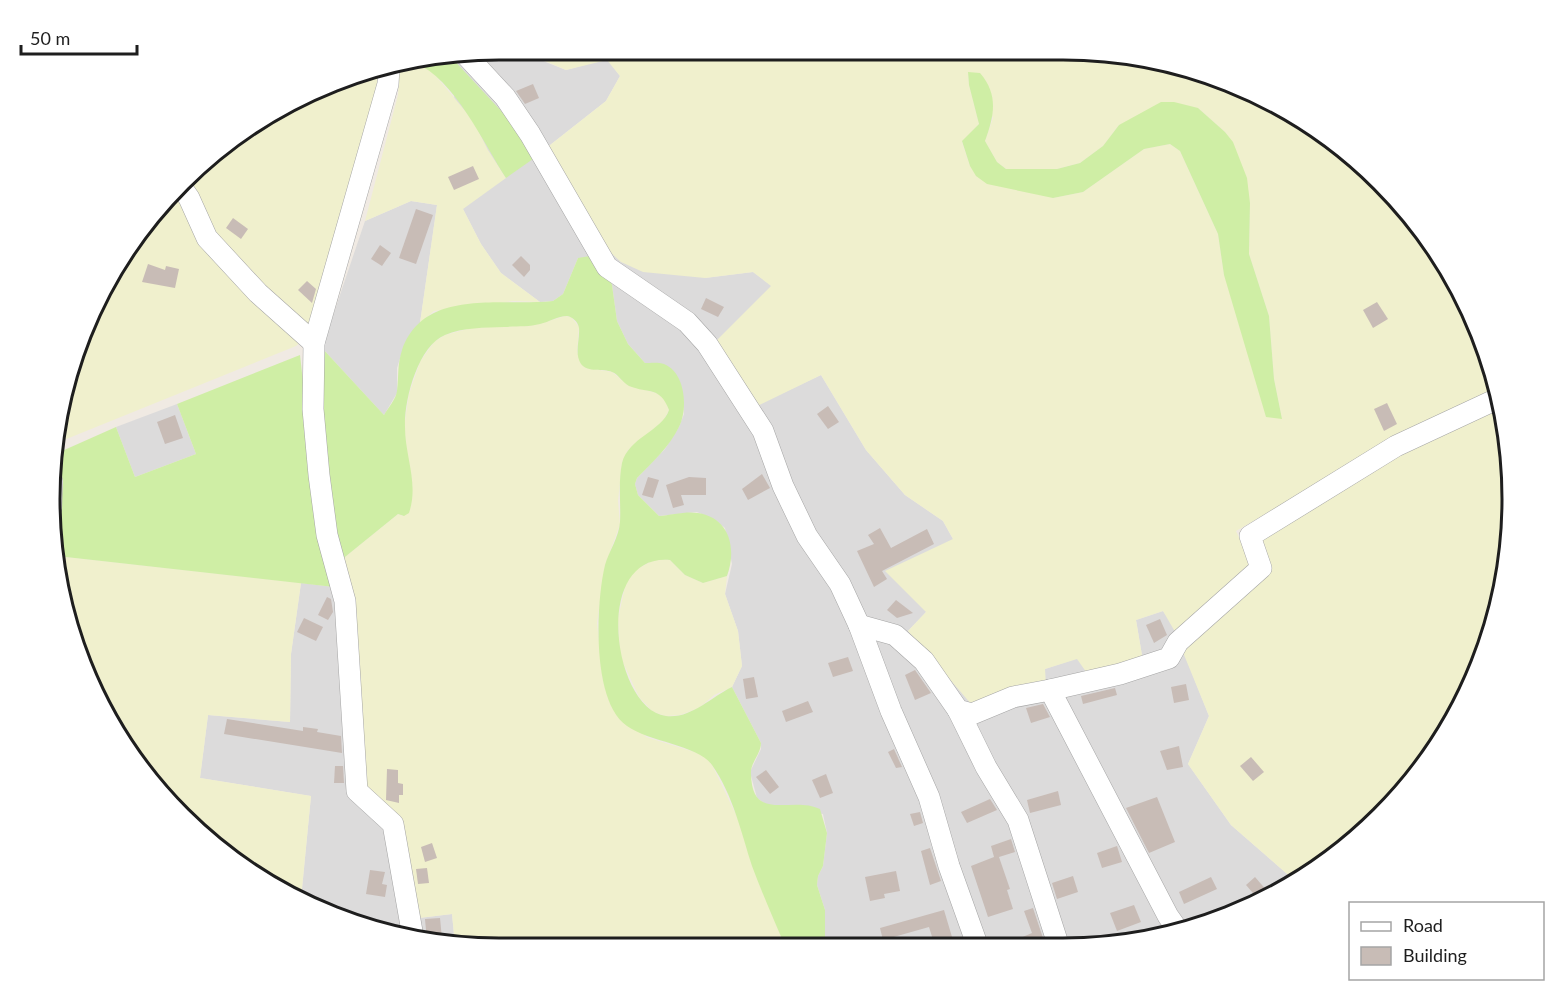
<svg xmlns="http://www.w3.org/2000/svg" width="1562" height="998" font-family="Lato,sans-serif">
<rect width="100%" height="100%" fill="#f0eae3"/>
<g fill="#dcdbdb">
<polygon points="499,50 531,50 538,59 566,70 607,59 620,76 606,101 545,149 705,278 753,272 772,286 753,407 821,375 866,450 905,495 943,521 953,539 926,612 908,631 933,659 1045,669 1078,658 1089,676 1143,661 1136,620 1163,611 1172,623 1209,716 1188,764 1231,825 1294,880 1262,902 1180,933 1093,948 825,946 825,910 817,885 818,876 823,866 827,833 823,814 767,805 757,798 750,772 761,749 761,743 732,687 742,666 738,631 725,594 732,564 725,528 715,520 697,512 659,516 638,495 635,484 637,478 665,449 679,427 684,414 682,390 664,365 645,363 628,344 617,321 612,285 578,258 563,294 553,301 540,302 501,273 481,244 463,209 451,57"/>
<polygon points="411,201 437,205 420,323 403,349 397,368 397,393 384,415 322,348 365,221"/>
<polygon points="177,404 196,454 135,477 116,427"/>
<polygon points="301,583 334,587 376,802 419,918 452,914 455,945 441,945 327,914 301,899 311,796 200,778 208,715 290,722 291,654"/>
</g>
<g fill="#f0f0cd" fill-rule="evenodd">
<path d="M531 50 1121 53 1235 84 1337 143 1401 203 1452 275 1489 355 1498 394 1396 439 1236 531 1253 566 1178 637 1163 611 1136 620 1143 661 1089 676 1077 659 1045 669 1046 685 972 705 908 631 926 612 885 571 953 539 943 521 905 495 866 450 821 375 753 408 713 344 771 286 753 272 705 278 643 272 621 262 600 243 545 149 606 101 620 76 607 60 566 70 538 58ZM968 72 993 118 985 141 997 162 1006 169H1057L1080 163 1103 146 1119 125 1198 108 1225 132 1233 143 1250 203 1249 254 1269 316 1274 379 1282 419 1224 275 1218 234 1180 151 1170 144 1144 149 1083 192 1053 198 970 166 962 142 979 124 969 85Z"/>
<polygon points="415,63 429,68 473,120 488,150 506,178 463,209 481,244 501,273 540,302 513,301 434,311 420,323 437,205 411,201 365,221 398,95 400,66"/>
<polygon points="381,69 313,332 296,346 59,442 73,354 143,225 249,125 355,73"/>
<polygon points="565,316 571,317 579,327 577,352 586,368 612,372 628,385 659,394 664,397 669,410 663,421 628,450 622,463 618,501 620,524 605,566 597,623 603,681 646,737 704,755 712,765 740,823 753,867 785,946 455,945 452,914 419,918 398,821 361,787 340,561 398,514 403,516 407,453 404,427 409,394 420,362 434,342 445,335 471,328 539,324"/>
<polygon points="1498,411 1503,414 1509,441 1512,529 1497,616 1466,698 1419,773 1359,837 1294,880 1231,825 1188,764 1209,716 1180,645 1266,570 1256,538 1451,427"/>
<polygon points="57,556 301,583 291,654 290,722 208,715 200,778 311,796 301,899 225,855 125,748 65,616"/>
<polygon points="656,559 670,560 685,575 703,583 727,576 725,594 738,631 742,666 732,687 714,695 699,708 680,715 666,716 653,712 639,697 620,656 618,619 626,582 633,571"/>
</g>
<g fill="#cfeea5">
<path d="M451 57 517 128 533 159 506 178C484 144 454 78 415 63Z"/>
<path d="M968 72 980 73C999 95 994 116 985 141L997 162 1006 169H1057L1080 163 1103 146 1119 125 1161 102H1174L1198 108 1225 132 1233 142 1247 178 1250 203 1249 254 1269 316 1274 379 1282 419 1266 417 1224 275 1218 234 1180 151 1170 144 1144 149 1083 192 1053 198 987 184 976 176 970 166 962 141 979 124 969 85Z"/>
<path d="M590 256 607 273 612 285 617 321 628 344 645 363C650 363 659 362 664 364 686 373 688 409 679 427 669 447 653 462 637 478L635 484 638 495 659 516C671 515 686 511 698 513 730 518 737 549 727 576L703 583 685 575 670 560C591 553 613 710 666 716 691 719 711 697 732 687L761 743C761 754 750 763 751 774 752 824 792 795 820 809L827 833 823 866 818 876 817 885 825 910V946H785C774 920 762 893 752 866 741 832 733 795 712 765 698 745 649 742 627 726 591 702 596 602 605 565 609 551 619 537 620 522 621 503 618 483 622 463 629 437 662 431 669 410 660 386 649 394 629 386 623 383 618 374 612 372 603 368 588 373 581 364 574 353 580 340 579 328 578 322 573 317 567 316 558 316 549 322 540 324 529 327 516 326 504 327 485 328 463 327 445 335 418 346 404 400 405 427 405 457 419 483 409 513L404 516 398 514 340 561 323 474 322 348 384 415C388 408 396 399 397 391 399 375 397 366 402 350 424 287 502 307 553 301L563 294 578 258Z"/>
<polygon points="300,355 313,472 334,587 57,556 62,451 116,427 135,477 196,454 177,404"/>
</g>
<g fill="#c8bcb6">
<polygon points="533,84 539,98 525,104 516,91"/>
<polygon points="473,166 479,179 454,190 448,177"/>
<polygon points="416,209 433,215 416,264 399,258"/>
<polygon points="233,218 248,229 241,239 226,228"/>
<polygon points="380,245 391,253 382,266 371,259"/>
<polygon points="521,256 530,265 530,270 524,277 512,265"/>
<polygon points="148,264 165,270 166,266 179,269 175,288 142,282"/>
<polygon points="307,281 316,289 312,303 298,290"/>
<polygon points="706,298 724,307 718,317 701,309"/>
<polygon points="1377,302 1388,319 1373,328 1363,310"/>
<polygon points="1387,403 1397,424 1384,431 1374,409"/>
<polygon points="828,406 839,422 828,429 817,414"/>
<polygon points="175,415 183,438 165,444 157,422"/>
<polygon points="762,474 770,488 748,500 742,489"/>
<polygon points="648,477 659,480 653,498 642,495"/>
<polygon points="689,477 706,478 706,495 681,495 684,505 673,508 666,485"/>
<polygon points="880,528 891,548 927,529 934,544 882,571 887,579 874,587 857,551 874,544 868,535"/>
<polygon points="327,597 331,599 333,612 328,620 318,615"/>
<polygon points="896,600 913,613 897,618 887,610"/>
<polygon points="304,618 323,627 316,641 297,632"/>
<polygon points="1160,619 1167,635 1154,643 1146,625"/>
<polygon points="848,657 853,671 833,677 828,663"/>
<polygon points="915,670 931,693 915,700 905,675"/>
<polygon points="754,677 758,697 746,699 743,679"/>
<polygon points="1186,684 1189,700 1174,703 1171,687"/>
<polygon points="1115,688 1117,695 1083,704 1081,696"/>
<polygon points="808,701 813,712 786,722 782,711"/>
<polygon points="1043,704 1050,717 1031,723 1026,708"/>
<polygon points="227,719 303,731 303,727 318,729 317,732 341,736 342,753 224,734"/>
<polygon points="1179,746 1183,767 1167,770 1160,751"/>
<polygon points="894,749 902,767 896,768 888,752"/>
<polygon points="1251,757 1264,772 1253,781 1240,766"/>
<polygon points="335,766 343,766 344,783 334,783"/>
<polygon points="387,769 398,770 398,783 403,784 403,795 399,795 399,803 386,800"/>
<polygon points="766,770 779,787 770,794 756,777"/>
<polygon points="826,774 833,793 820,798 812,780"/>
<polygon points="1058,791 1061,805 1030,813 1027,800"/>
<polygon points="1157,797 1175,842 1149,853 1126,808"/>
<polygon points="990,799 997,810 967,823 961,812"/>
<polygon points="920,812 923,823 914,826 910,814"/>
<polygon points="1011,839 1015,852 999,857 1010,889 1007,890 1013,909 988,917 971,866 994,857 991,846"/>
<polygon points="432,843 437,858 425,862 421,847"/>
<polygon points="1117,846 1122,862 1102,868 1097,853"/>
<polygon points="930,848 941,881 930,885 921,851"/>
<polygon points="427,868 429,883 418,884 416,869"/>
<polygon points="370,870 385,872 382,884 387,885 385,897 366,894"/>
<polygon points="896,871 900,891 884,894 885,898 870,901 865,877"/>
<polygon points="1073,876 1078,892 1057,899 1052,883"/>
<polygon points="1211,877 1217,889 1184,904 1179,892"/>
<polygon points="1255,877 1268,892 1259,900 1246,885"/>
<polygon points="1134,905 1141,922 1117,931 1110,913"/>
<polygon points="1033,908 1044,941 1029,947 999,947 1032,933 1024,911"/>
<polygon points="944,910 952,937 934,943 929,927 883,940 880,928"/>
<polygon points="440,918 442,939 442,945 427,941 425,919"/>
</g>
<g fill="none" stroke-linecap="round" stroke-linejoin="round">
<defs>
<g id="minor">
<polyline points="466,55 505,97 530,134 607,267 687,322 707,344 763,431 783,486 807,536 840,584 859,625 891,711 929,797 949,866 978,947"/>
<polyline points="389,68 388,84 314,343 313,409 319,475 327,535 345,601 357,791 393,824 413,937"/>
<polyline points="182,188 189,198 207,238 258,293 314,343"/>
<polyline points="51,508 52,481"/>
<polyline points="859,625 895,635 924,661 958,710 972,714 1013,697 1050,690 1168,916 1180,933"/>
<polyline points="1050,690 1120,674 1169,658 1178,642 1261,568 1250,536 1396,446 1499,398"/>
<polyline points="958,710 986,767 1018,820 1059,947"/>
</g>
</defs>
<use href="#minor" stroke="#a5a5a5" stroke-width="22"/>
<use href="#minor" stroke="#fff" stroke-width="21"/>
</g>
<path d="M0 0H1562V998H0ZM499 60H1063A439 439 0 0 1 1502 499V499A439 439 0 0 1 1063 938H499A439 439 0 0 1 60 499V499A439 439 0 0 1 499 60Z" fill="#fff" fill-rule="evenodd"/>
<path fill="none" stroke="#1e1e1e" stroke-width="3" d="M499 60H1063A439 439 0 0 1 1502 499V499A439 439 0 0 1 1063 938H499A439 439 0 0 1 60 499V499A439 439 0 0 1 499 60Z"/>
<rect x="1349" y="902" width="195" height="78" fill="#ffffff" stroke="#a5a5a5" stroke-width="1.5"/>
<rect x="1361" y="922" width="30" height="9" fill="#ffffff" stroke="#a5a5a5" stroke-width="1.5"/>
<text x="1403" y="932" font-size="18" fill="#1e1e1e">Road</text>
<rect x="1361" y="947" width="30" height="18" fill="#c8bcb6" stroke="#a5a5a5" stroke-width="1.5"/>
<text x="1403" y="962" font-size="18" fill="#1e1e1e">Building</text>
<path d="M21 45v9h116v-9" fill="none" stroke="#1e1e1e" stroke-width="3"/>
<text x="30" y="45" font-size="18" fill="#1e1e1e" stroke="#ffffff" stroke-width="4.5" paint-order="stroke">50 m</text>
</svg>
